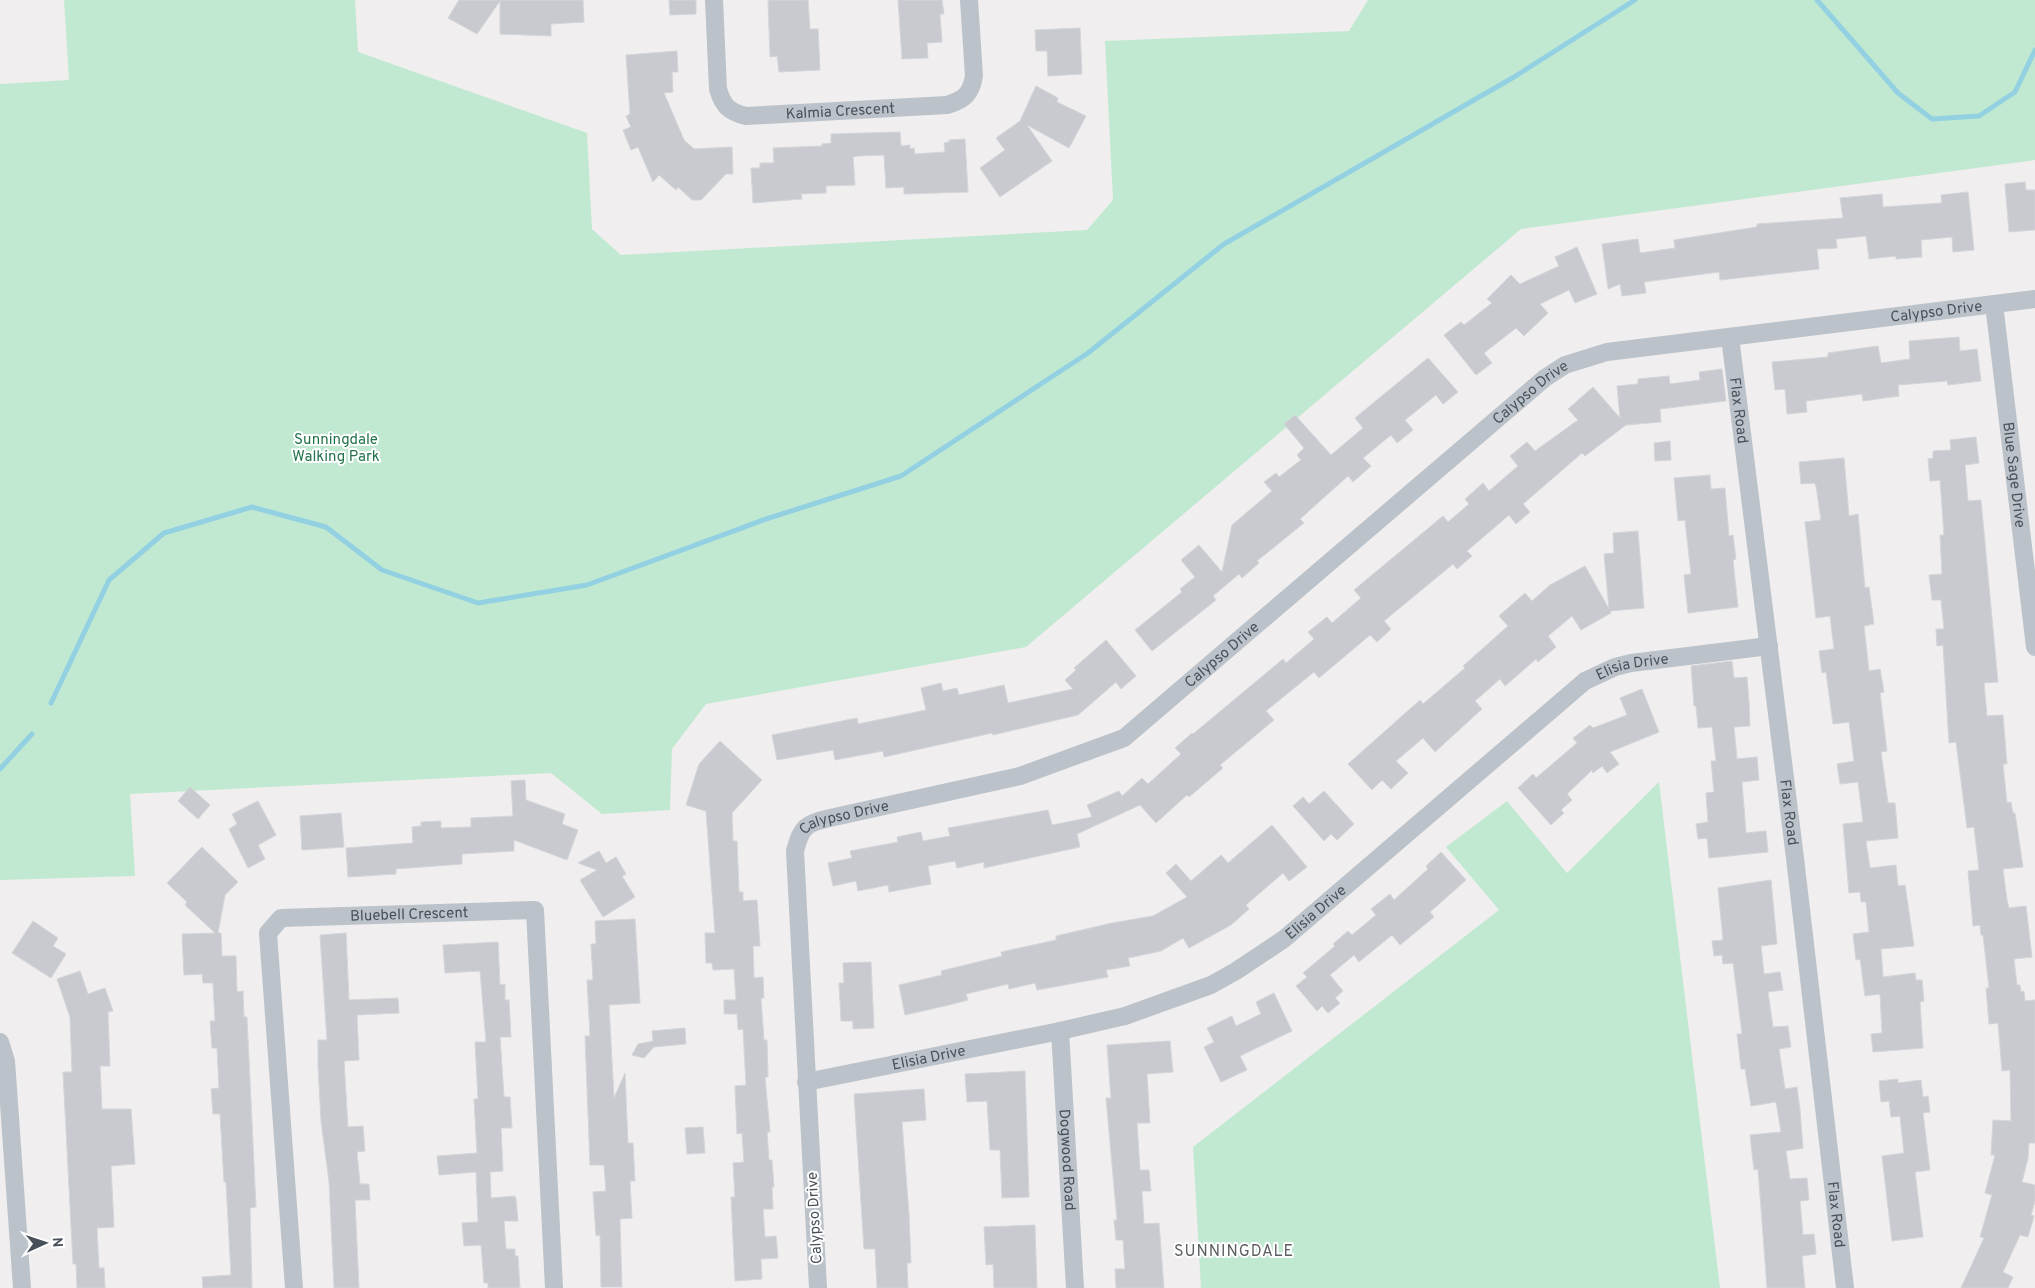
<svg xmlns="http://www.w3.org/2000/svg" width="2035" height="1288" font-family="Overpass,sans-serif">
<rect width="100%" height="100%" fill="#f0eeee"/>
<g fill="#c1e9d1">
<polygon points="64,0 355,0 358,52 587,133 592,229 621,255 1087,230 1113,200 1105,41 1349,31 1368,0 2035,0 2035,160 1521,229 1026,647 706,704 672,749 670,810 602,814 551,773 130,794 135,876 0,880 0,84 69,80"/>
<polygon points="1659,782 1720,1288 1201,1288 1193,1147 1499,910 1446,847 1507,801 1567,873"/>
</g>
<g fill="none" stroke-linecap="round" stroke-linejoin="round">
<g stroke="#93d1e2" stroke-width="5">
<polyline points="1817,0 1898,93 1932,119 1979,116 2015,92 2035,50"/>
<polyline points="51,703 109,580 164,533 252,507 326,527 382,570 478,603 587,585 766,519 901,476 1088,353 1224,244 1514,77 1635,0"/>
<polyline points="0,769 32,734"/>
</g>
</g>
<g fill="#c9cad0" stroke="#d3d5d9">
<polygon points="459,0 583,0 584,22 551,24 551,36 500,34 500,1 477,34 448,18"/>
<polygon points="669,0 696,0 696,14 670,15"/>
<polygon points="768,0 808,0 810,29 818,29 820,70 779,72 777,56 770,57"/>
<polygon points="898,0 942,0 944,14 940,14 942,42 927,43 928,58 902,59"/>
<polygon points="1080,28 1082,74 1048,76 1047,51 1036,51 1035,30"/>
<polygon points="677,51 678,72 672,72 673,92 664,93 684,140 694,149 732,147 733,174 726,174 701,200 692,200 678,187 676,190 659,175 653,182 638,147 631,150 623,130 631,127 626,116 630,114 626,55"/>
<polygon points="1036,86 1058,98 1057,102 1086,116 1069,148 1027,125 1052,161 1000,197 980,168 1005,150 996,138 1020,121"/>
<polygon points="900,132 901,146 910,145 910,149 914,148 915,154 945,152 944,143 949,142 949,140 965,139 968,192 904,194 904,187 886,188 884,155 858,156 853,157 855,185 826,186 826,193 801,194 802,199 753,203 751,168 760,168 760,163 774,163 773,148 822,146 822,144 831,143 831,134"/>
<polygon points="2025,182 2026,190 2035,190 2035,230 2009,232 2005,184"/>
<polygon points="1968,192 1974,250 1953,252 1952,237 1921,240 1922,257 1896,259 1896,256 1869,259 1866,236 1836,239 1837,248 1817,249 1819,269 1720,280 1719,272 1644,282 1646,293 1622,296 1620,284 1608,289 1602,244 1638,239 1640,253 1675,248 1674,240 1757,227 1757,224 1843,218 1840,198 1882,194 1883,207 1942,203 1941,195"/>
<polygon points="1577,247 1597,294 1575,303 1569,290 1540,304 1548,313 1524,336 1516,328 1484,353 1492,363 1476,375 1444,335 1461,322 1464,325 1492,303 1487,299 1511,275 1520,284 1559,266 1555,257"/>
<polygon points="1959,337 1960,351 1977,349 1981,381 1948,385 1947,381 1898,385 1899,396 1863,401 1862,394 1806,401 1807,412 1787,414 1785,389 1775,390 1772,362 1828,357 1828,353 1878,346 1881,363 1910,359 1909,341"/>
<polygon points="1428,358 1458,392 1443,404 1436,395 1405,420 1413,430 1397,443 1391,435 1363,458 1371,466 1353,482 1348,476 1300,519 1304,523 1257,561 1259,563 1242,578 1239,574 1213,596 1216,600 1152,651 1135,630 1182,592 1180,589 1195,577 1181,560 1199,545 1222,572 1232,525 1272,491 1264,482 1276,473 1279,477 1301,460 1297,455 1304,448 1284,424 1295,415 1331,455 1363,428 1355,418"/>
<polygon points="1722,369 1726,401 1660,409 1661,422 1626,425 1585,456 1582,453 1523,504 1530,512 1516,524 1509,515 1467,551 1472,556 1457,569 1453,564 1384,621 1391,629 1377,642 1370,635 1319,678 1314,672 1266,711 1274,720 1220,765 1223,768 1189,797 1187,795 1156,823 1140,805 1077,834 1080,847 984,868 984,862 957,868 955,861 928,866 931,884 889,892 888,885 858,891 856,881 833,886 828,863 852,858 850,851 898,842 897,837 921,832 923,841 950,836 948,828 1048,810 1052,825 1092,817 1087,805 1119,791 1122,796 1142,778 1148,784 1181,754 1175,748 1192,733 1193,734 1283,659 1286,663 1314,639 1308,632 1327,617 1332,623 1361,598 1354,590 1443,516 1448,522 1469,504 1465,499 1483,483 1489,491 1518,466 1510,456 1527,442 1535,451 1578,420 1568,409 1593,387 1620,418 1617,386 1638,384 1638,379 1669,376 1670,384 1700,380 1699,372"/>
<polygon points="1976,437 1979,463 1965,465 1968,501 1981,500 1998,682 1984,683 1987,716 2003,715 2007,764 2003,764 2007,803 2011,802 2013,813 2015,813 2023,867 2003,869 2007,900 2009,908 2026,906 2032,957 2014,959 2017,985 2020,985 2021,992 2024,991 2025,1001 2035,1000 2035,1143 2029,1143 2028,1158 2022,1182 2035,1185 2035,1201 2031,1215 2034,1216 2028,1237 2020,1235 2003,1272 2013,1277 2008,1288 1961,1288 1984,1238 1980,1237 1992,1195 1985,1193 1995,1155 1991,1155 1993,1120 2011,1121 2010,1070 2002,1071 1998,1023 1989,1024 1986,988 1989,988 1983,935 1981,935 1980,925 1973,926 1968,871 1979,870 1974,827 1967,828 1956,742 1949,743 1943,645 1937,646 1936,629 1944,629 1941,600 1932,600 1929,575 1942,574 1940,535 1944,535 1940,480 1930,481 1928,459 1933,458 1933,451 1951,450 1950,440"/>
<polygon points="1670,441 1671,460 1655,461 1654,443"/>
<polygon points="1844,458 1849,516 1858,514 1865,588 1869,587 1874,624 1864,626 1869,671 1880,669 1884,692 1880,693 1887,751 1881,752 1888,803 1895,803 1898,838 1866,841 1870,868 1896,865 1898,886 1905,885 1914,946 1881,949 1883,977 1915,973 1916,980 1922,980 1924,1001 1920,1002 1923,1048 1873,1052 1871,1034 1882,1033 1880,994 1865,996 1860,959 1856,960 1853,934 1869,932 1866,902 1861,902 1860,892 1849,893 1843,824 1863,822 1858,782 1840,784 1837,764 1854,761 1849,722 1833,724 1826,672 1822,673 1819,651 1834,649 1830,616 1816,618 1805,522 1821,520 1816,486 1814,483 1801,484 1799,462"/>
<polygon points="1710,475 1711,489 1725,488 1729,536 1733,535 1736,559 1733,560 1738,607 1688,613 1684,575 1691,574 1685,520 1678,521 1674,478"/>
<polygon points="1638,531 1644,608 1610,611 1611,613 1581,630 1572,616 1548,636 1556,647 1538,662 1536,659 1505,686 1500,679 1475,701 1482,709 1435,752 1423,738 1396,761 1408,773 1391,789 1382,780 1372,790 1348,764 1420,700 1423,704 1465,668 1463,666 1508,626 1499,616 1525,593 1532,601 1550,585 1585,566 1609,609 1604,554 1614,553 1613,533"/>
<polygon points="1106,640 1136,676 1121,689 1116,682 1078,715 993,735 992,733 884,757 883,751 835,760 833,750 777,760 772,735 857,718 858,724 926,710 921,688 941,683 943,691 957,688 959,695 1004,685 1008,703 1073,689 1065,680 1076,670 1074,668"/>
<polygon points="1732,661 1734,678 1747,677 1749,702 1750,726 1734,727 1737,759 1757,757 1759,780 1742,782 1746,833 1766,831 1768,852 1709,858 1707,838 1698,839 1696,824 1708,822 1706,793 1714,792 1711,761 1716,761 1712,727 1698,728 1696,706 1694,706 1691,666"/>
<polygon points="1642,689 1659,732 1610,752 1619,764 1607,773 1602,766 1593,773 1592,770 1567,794 1572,800 1561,810 1564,813 1551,825 1518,788 1533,774 1536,778 1577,743 1573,738 1590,725 1593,728 1627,715 1620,698"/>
<polygon points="720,741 762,780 732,813 733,841 737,841 739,892 743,892 743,901 757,900 760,946 753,946 754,978 763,977 764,998 761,998 764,1040 767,1040 768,1077 765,1077 770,1132 767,1132 769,1160 772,1160 774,1187 772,1187 773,1209 763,1209 765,1237 776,1236 778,1258 761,1259 762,1279 735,1281 731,1197 735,1197 733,1163 744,1162 742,1133 737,1134 735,1086 746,1085 743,1029 738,1030 737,1014 724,1014 724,1000 736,1000 734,969 713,970 712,963 706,963 705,933 715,933 706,811 686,805 699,764"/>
<polygon points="525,780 526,800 565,814 562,824 578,830 567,860 514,840 514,851 462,854 462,864 396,869 396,874 348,877 346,848 413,843 412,827 421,826 421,822 441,821 441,828 471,827 471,818 513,816 511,781"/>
<polygon points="190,787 210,805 198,819 178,801"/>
<polygon points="1324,791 1354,824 1337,840 1331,834 1324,841 1293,806 1303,797 1309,804"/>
<polygon points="258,801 276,835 258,845 265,859 248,868 229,829 237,824 232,814"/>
<polygon points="341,813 344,847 302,850 300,816"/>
<polygon points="1272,825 1307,867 1289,881 1283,873 1246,905 1249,909 1231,925 1189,948 1183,938 1161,951 1128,958 1130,966 1106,970 1108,977 1037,990 1035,983 1009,989 1008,984 966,994 968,1000 949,1005 905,1015 899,985 942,975 941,971 1002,956 1001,952 1056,940 1056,936 1112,923 1153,916 1187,897 1166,873 1176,864 1191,881 1221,855 1228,863"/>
<polygon points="202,847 238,882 225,895 218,933 221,933 222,956 236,956 237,992 243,991 244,1017 247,1017 256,1207 250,1208 252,1288 203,1288 202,1277 231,1275 226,1182 224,1182 220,1114 213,1114 211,1089 219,1088 217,1048 212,1048 210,1021 215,1021 213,983 203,983 202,974 184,975 182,934 215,933 185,905 187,902 167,883"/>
<polygon points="599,851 606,863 616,857 626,874 622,876 635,897 603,917 580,880 597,870 578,863"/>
<polygon points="1441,852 1466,880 1430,912 1434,917 1400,945 1392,935 1359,962 1354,955 1330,975 1343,991 1335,998 1340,1003 1328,1013 1322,1006 1317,1011 1296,986 1307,977 1303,973 1335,946 1333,944 1348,931 1352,935 1376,915 1371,909 1390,894 1394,900 1428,869 1426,866"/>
<polygon points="1771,880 1777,944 1761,946 1764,974 1780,972 1783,990 1768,992 1773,1027 1788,1026 1791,1047 1779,1049 1785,1089 1797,1087 1800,1110 1803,1148 1786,1151 1790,1179 1807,1178 1809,1200 1800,1201 1803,1235 1814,1234 1816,1254 1802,1256 1805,1288 1767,1288 1758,1169 1754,1170 1750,1135 1781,1132 1776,1102 1751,1106 1745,1069 1741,1069 1737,1034 1742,1034 1733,963 1723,964 1722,955 1714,956 1712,941 1723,940 1718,888"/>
<polygon points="635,919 640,1003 609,1005 614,1098 625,1073 628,1143 633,1143 635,1181 630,1181 632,1218 620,1219 622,1287 601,1287 600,1235 596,1236 593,1192 606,1191 604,1165 590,1165 585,1036 590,1036 587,980 593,980 591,944 596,944 595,921"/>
<polygon points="33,921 58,938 53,946 66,954 51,978 12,953"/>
<polygon points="346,933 349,1000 398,998 399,1013 357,1015 359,1060 344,1061 348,1127 363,1126 365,1151 357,1152 360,1184 369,1184 370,1200 355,1200 359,1288 334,1288 329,1181 321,1121 318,1065 318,1040 327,1040 320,935"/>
<polygon points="498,942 500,985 505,984 505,1000 509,1000 511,1037 500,1037 504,1097 510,1097 512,1128 501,1128 503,1171 490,1172 491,1198 515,1196 516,1199 518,1221 504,1221 506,1249 515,1249 515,1256 518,1256 520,1288 488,1288 488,1283 484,1283 481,1245 464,1246 462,1223 478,1222 476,1172 439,1175 437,1156 477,1153 474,1099 478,1099 475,1042 486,1042 480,971 445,973 443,945"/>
<polygon points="871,962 874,1028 853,1029 853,1021 841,1021 839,983 844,983 843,963"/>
<polygon points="80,971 88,994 105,988 113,1011 108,1012 110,1066 100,1066 102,1109 131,1109 135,1164 111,1166 114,1227 97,1228 99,1268 104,1268 105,1288 77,1288 76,1264 73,1264 63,1072 72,1072 70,1017 57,979"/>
<polygon points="1274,993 1292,1031 1240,1056 1247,1070 1221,1082 1204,1047 1214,1042 1207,1028 1232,1016 1236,1026 1261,1014 1256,1002"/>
<polygon points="685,1028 686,1044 654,1047 644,1058 632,1055 638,1044 653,1041 652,1031"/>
<polygon points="1170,1041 1173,1072 1147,1074 1150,1123 1137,1123 1140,1170 1149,1170 1151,1191 1142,1191 1144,1224 1159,1223 1164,1288 1116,1288 1115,1269 1125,1269 1123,1240 1116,1240 1114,1220 1117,1220 1106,1098 1111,1098 1107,1045"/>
<polygon points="1025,1071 1029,1197 1002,1198 1000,1150 990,1150 987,1101 967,1102 965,1074"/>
<polygon points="1898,1079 1898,1083 1921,1080 1923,1097 1928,1096 1930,1112 1923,1113 1930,1170 1915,1172 1923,1237 1892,1241 1882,1156 1904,1153 1900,1116 1891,1117 1889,1101 1881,1102 1879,1081"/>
<polygon points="924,1089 926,1120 902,1122 909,1215 911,1263 907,1263 908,1288 877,1288 875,1249 864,1249 854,1094"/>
<polygon points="703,1127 705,1153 687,1154 685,1128"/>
<polygon points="1035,1225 1037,1288 994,1288 993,1264 986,1265 984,1227"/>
</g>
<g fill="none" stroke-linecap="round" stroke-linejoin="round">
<g stroke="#bbc2c9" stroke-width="18">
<path id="s1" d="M714 0 718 89C723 106 729 112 746 116L947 105C964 100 971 94 974 76L969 0"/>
<path id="s2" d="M1994 304 2035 647"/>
<path id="s3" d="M1730 337 1795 858 1845 1288"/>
<path id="s4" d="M1060 1031 1075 1288"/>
<polyline points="0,1042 6,1061 22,1288"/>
<path id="s5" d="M806 1082 1060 1031 1125 1016 1211 985 1236 971 1284 939 1585 681 1615 667 1631 663 1769 646"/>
<path id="s6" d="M294 1288 268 933 281 918 535 910 554 1288"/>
<path id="s7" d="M818 1288 795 851C801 827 806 823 830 818L1020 776 1124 738 1545 378 1565 365 1607 352 2035 299"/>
</g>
</g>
<g text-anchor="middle" stroke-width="4" stroke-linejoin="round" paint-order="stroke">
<g font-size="15" fill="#485159" stroke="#fff">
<text dy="5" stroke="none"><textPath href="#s1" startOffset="225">Kalmia Crescent</textPath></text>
<text dy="5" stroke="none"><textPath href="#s7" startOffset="1749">Calypso Drive</textPath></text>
<text dy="5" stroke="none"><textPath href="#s7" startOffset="1329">Calypso Drive</textPath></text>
<text dy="5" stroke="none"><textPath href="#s3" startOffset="74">Flax Road</textPath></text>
<text dy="5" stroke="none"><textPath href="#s2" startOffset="172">Blue Sage Drive</textPath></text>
<text dy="5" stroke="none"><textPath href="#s7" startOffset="924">Calypso Drive</textPath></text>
<text dy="5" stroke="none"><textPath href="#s5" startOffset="950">Elisia Drive</textPath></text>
<text dy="5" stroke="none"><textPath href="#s3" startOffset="479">Flax Road</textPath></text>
<text dy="5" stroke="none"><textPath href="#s7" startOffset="504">Calypso Drive</textPath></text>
<text dy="5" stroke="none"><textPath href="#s5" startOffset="545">Elisia Drive</textPath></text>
<text dy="5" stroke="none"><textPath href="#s6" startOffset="504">Bluebell Crescent</textPath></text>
<text dy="5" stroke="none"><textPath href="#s5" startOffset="125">Elisia Drive</textPath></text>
<text dy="5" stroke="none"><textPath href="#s4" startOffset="129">Dogwood Road</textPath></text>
<text dy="5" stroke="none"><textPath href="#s3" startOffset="884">Flax Road</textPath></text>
<text transform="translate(814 1218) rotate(-93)" y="5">Calypso Drive</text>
</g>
<g font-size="15" fill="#21724a" stroke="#fff">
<text x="336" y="444">Sunningdale<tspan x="336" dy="17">Walking Park</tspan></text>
</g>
<g font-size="16" letter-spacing="1" fill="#5c5f62" stroke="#fff">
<text x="1234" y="1256">SUNNINGDALE</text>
</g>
</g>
<g transform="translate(45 1243) rotate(87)" stroke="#ffffff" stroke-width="4" paint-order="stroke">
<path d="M0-4L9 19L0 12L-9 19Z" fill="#485159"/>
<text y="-8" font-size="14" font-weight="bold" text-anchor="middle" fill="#485159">N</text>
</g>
</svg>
